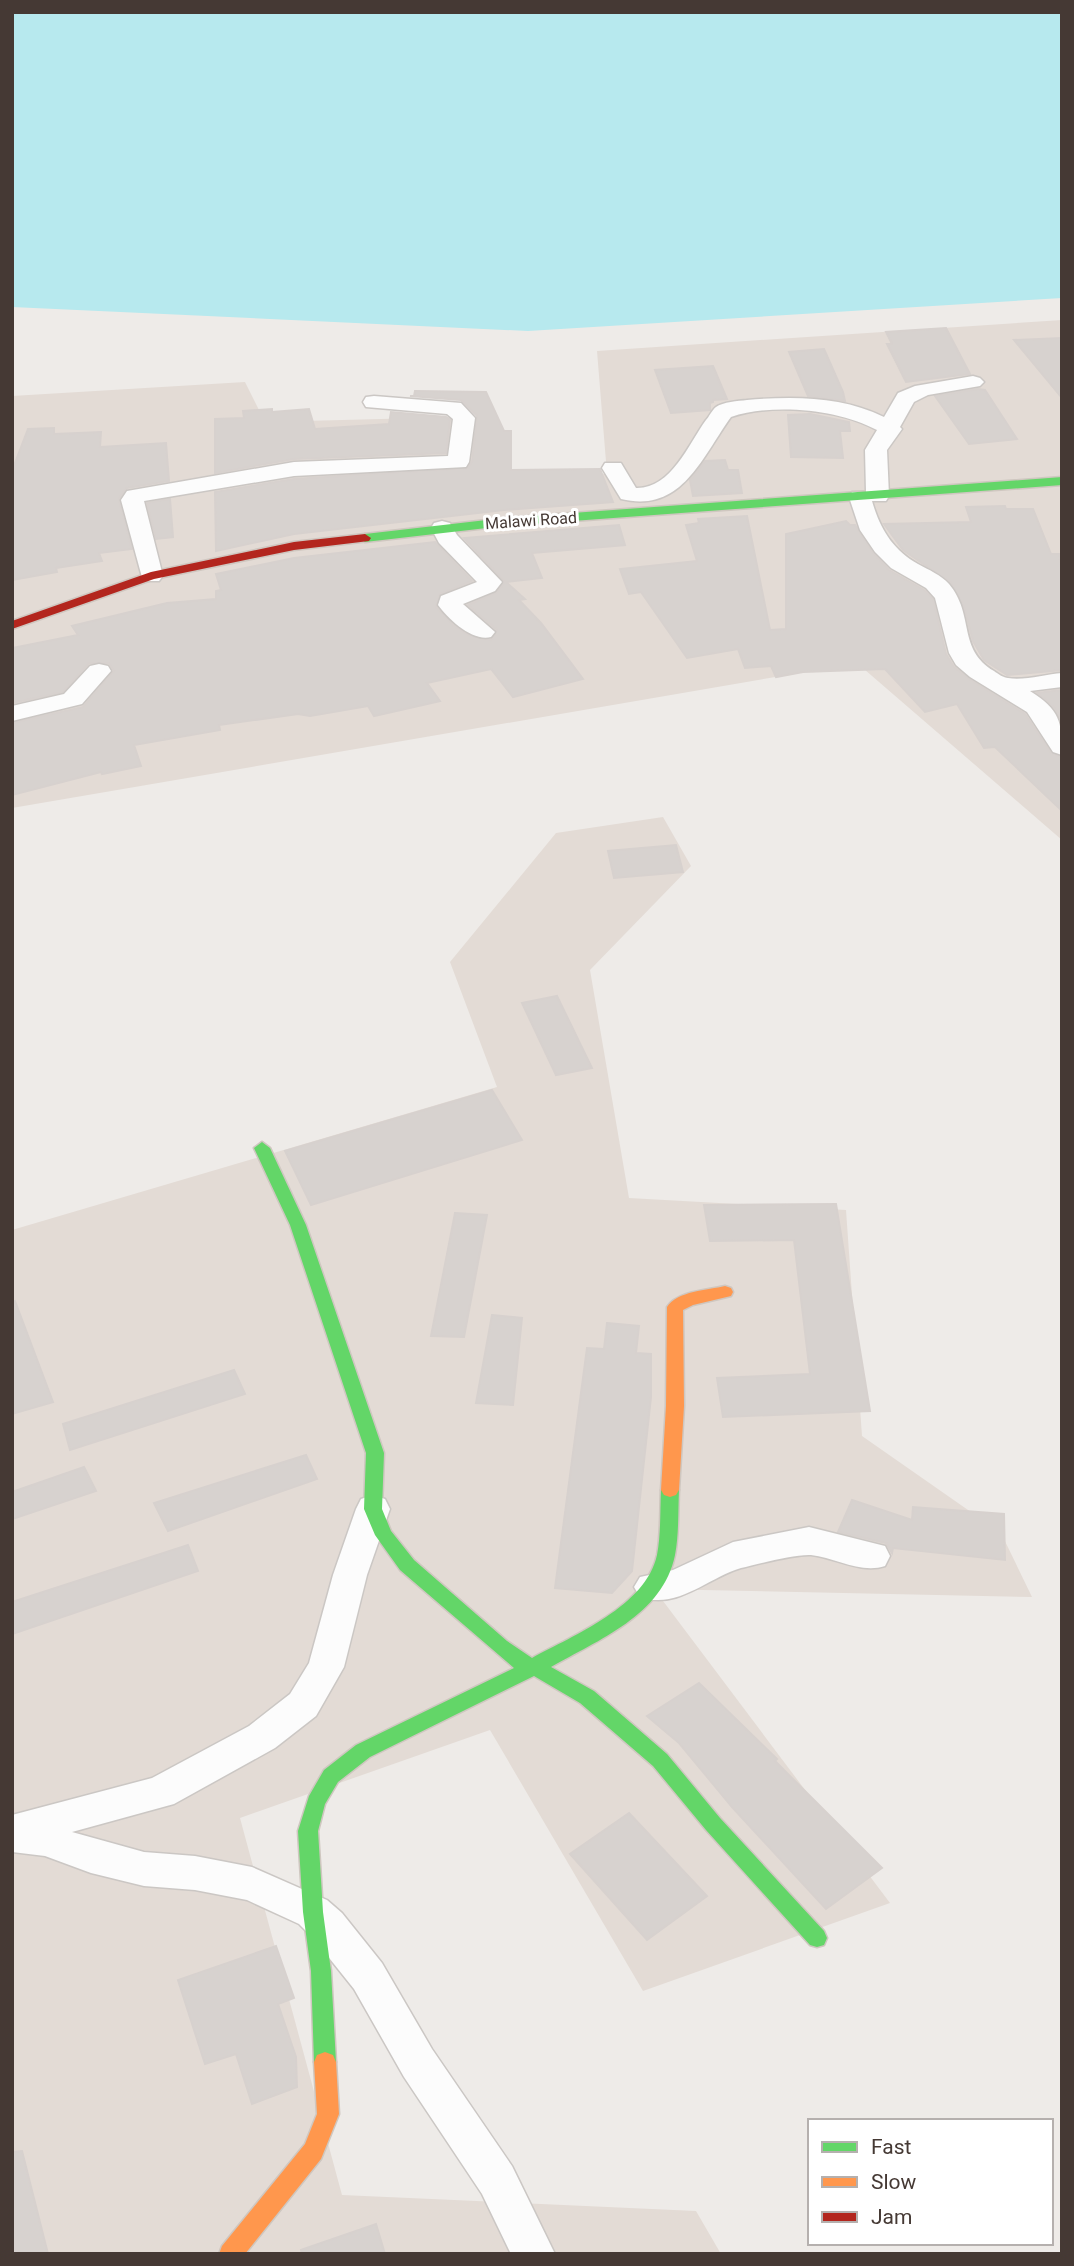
<svg xmlns="http://www.w3.org/2000/svg" width="1074" height="2266" font-family="Roboto,sans-serif">
<rect width="100%" height="100%" fill="#eeebe8"/>
<g fill="#e3dbd5">
<polygon points="1062,320 1062,840 857,663 12,808 12,396 245,382 265,422 458,417 510,470 607,474 597,351"/>
<polygon points="663,817 691,866 590,970 629,1198 846,1210 862,1436 1001,1533 1032,1597 654,1589 890,1903 643,1991 490,1730 240,1818 342,2195 696,2211 721,2254 12,2254 12,1230 497,1087 450,962 556,833"/>
</g>
<polygon fill="#b7e9ee" points="12,12 1062,12 1062,298 528,331 12,307"/>
<g fill="#d7d2cf" stroke="#d7d1ce" stroke-width="2">
<polygon points="946,328 970,374 906,382 887,344 892,344 886,332"/>
<polygon points="1062,338 1062,398 1014,340"/>
<polygon points="824,349 843,392 845,401 808,396 789,352"/>
<polygon points="713,366 727,399 713,400 713,402 710,403 710,410 671,413 655,370"/>
<polygon points="978,389 985,390 1017,439 969,444 935,396"/>
<polygon points="415,391 486,392 504,431 511,431 511,470 600,469 613,502 504,510 294,534 216,551 215,492 294,479 468,468 472,462 477,416 461,400 410,396 414,396"/>
<polygon points="272,409 272,412 309,409 315,429 389,424 391,412 446,417 450,420 446,453 294,459 215,473 215,419 244,418 243,411"/>
<polygon points="810,414 849,422 850,431 840,431 843,458 791,457 788,415"/>
<polygon points="54,428 54,434 101,432 100,447 166,443 169,481 127,488 119,499 132,549 99,553 102,561 56,568 57,572 12,580 12,471 28,429"/>
<polygon points="725,460 728,470 738,470 742,493 693,496 690,480 705,461"/>
<polygon points="170,499 173,537 156,539 147,503"/>
<polygon points="1005,506 1006,509 1033,509 1051,554 1059,554 1062,570 1062,670 1007,675 984,660 973,641 964,607 951,583 903,550 884,524 971,522 966,507"/>
<polygon points="747,516 770,630 786,629 786,534 846,521 850,525 855,525 873,553 889,570 924,590 933,599 946,654 954,667 969,679 1025,714 1051,753 1062,757 1062,811 995,747 984,748 957,704 925,712 885,669 803,672 776,677 771,666 745,668 738,649 687,658 641,592 629,594 620,569 697,561 686,525 699,523 698,519"/>
<polygon points="619,525 625,545 532,553 542,578 506,582 525,599 519,600 541,623 583,679 513,697 491,669 427,683 440,701 374,716 368,706 310,716 298,714 219,725 220,730 134,745 141,766 102,774 101,772 12,795 12,723 83,707 114,671 109,663 89,663 63,692 12,703 12,648 78,635 72,626 167,603 216,599 216,591 221,590 216,574 294,558 435,542 472,581 440,594 436,607 453,625 468,635 491,640 497,630 468,605 496,593 505,582 464,538"/>
<polygon points="1062,690 1062,722 1055,709 1037,693"/>
<polygon points="676,845 683,872 614,878 608,851"/>
<polygon points="557,996 592,1068 556,1075 522,1003"/>
<polygon points="492,1090 522,1140 311,1205 285,1151"/>
<polygon points="836,1204 870,1411 723,1417 717,1378 810,1374 794,1240 710,1241 704,1205"/>
<polygon points="455,1213 487,1215 464,1337 431,1336"/>
<polygon points="15,1301 53,1402 12,1414 12,1302"/>
<polygon points="492,1315 522,1318 513,1405 476,1403"/>
<polygon points="607,1323 639,1326 636,1353 651,1354 651,1397 632,1571 612,1593 555,1588 587,1348 604,1349"/>
<polygon points="234,1370 245,1394 70,1450 63,1424"/>
<polygon points="306,1455 317,1479 168,1531 154,1503"/>
<polygon points="84,1467 96,1491 12,1519 12,1492"/>
<polygon points="852,1500 912,1520 913,1507 1004,1514 1005,1560 893,1548 892,1553 886,1543 838,1532"/>
<polygon points="188,1545 198,1571 12,1634 12,1602"/>
<polygon points="699,1683 777,1759 775,1761 882,1868 826,1909 732,1807 679,1743 647,1716"/>
<polygon points="629,1813 707,1896 647,1940 570,1854"/>
<polygon points="276,1946 294,1998 278,2004 296,2057 297,2087 252,2104 236,2054 205,2064 178,1980"/>
<polygon points="22,2151 48,2254 12,2254 12,2152"/>
<polygon points="376,2224 385,2254 302,2254 301,2250"/>
</g>
<g fill="none" stroke-linecap="round" stroke-linejoin="round">
<defs>
<g id="street">
<path d="M973 376 980 378 984 382 980 386 928 395 914 402 900 427 902 429 887 450 889 496 886 501H872C880 529 893 550 918 564 929 570 941 575 949 584 975 615 957 649 994 671 998 674 1004 678 1008 678 1024 681 1046 674 1062 673V687L1030 691C1060 710 1062 721 1062 755L1053 752 1027 712 970 677 956 665 949 653 935 598 926 588 891 568 875 552 860 530 849 497 852 492H866L865 450 877 430C838 409 773 403 731 417 702 457 682 514 621 499L602 468 605 463H621L636 488C671 489 688 445 706 420 709 417 712 410 716 407 723 402 738 401 747 400 793 396 842 396 884 417L898 393 915 386Z"/>
<polygon points="374,396 461,403 475,418 469,462 466,467 294,476 144,501 163,576 159,581 143,581 121,500 127,491 294,462 448,456 453,419 447,414 366,407 363,402 366,397"/>
<path d="M442 521 450 523 457 535 502 582 495 591 463 604 495 632 491 637C473 642 449 620 438 605L441 596 477 582 439 543 431 528 434 523Z"/>
<polygon points="99,664 108,666 111,671 82,704 12,721 12,706 64,694 90,666"/>
<polygon points="373,1495 385,1499 390,1509 367,1575 344,1667 316,1716 275,1748 174,1804 72,1832 144,1852 195,1856 252,1867 327,1900 342,1913 382,1963 432,2049 512,2166 555,2254 511,2254 482,2194 404,2077 354,1989 314,1939 299,1924 247,1900 195,1890 144,1886 91,1873 45,1856 12,1852 12,1815 152,1778 249,1726 290,1694 309,1663 333,1575 356,1509 361,1499"/>
<path d="M809 1527 885 1546 890 1556 885 1566C861 1574 836 1558 811 1555 795 1554 758 1564 741 1568 707 1578 678 1610 640 1597L634 1587 640 1577 673 1570 733 1542Z"/>
</g>
<g id="fast">
<polygon points="1062,477 1062,485 504,526 365,542 359,538 365,534 504,518"/>
<path d="M262 1142 270 1148 306 1225 384 1453 382 1509 391 1531 414 1560 507 1641 532 1658C574 1635 646 1606 657 1555 661 1534 660 1511 661 1490L664 1485 670 1483 676 1485 679 1490C678 1511 679 1534 675 1555 663 1615 598 1640 551 1667L594 1691 667 1754 720 1818 824 1931 827 1938 824 1945 817 1947 810 1945 706 1830 653 1766 580 1703 534 1676 370 1757 338 1782 325 1804 318 1831 323 1912 331 1971 336 2062 333 2069 325 2072 317 2069 314 2062 311 1971 303 1912 298 1831 309 1796 324 1770 356 1745 514 1668 400 1570 375 1535 364 1509 366 1453 290 1225 254 1148Z"/>
</g>
<g id="slow">
<path d="M725 1286 731 1288 733 1292 731 1296 693 1305 683 1310 684 1406 679 1490 676 1495 670 1497 664 1495 661 1490 666 1406 667 1307C677 1291 708 1290 725 1286Z"/>
<polygon points="325,2052 333,2055 336,2062 339,2114 321,2159 245,2254 219,2254 222,2246 305,2144 317,2114 314,2062 317,2055"/>
</g>
<polygon id="jam" points="365,534 371,538 369,541 294,550 154,579 12,629 12,621 151,572 294,542"/>
</defs>
<use href="#street" stroke="#cbc7c4" stroke-width="3"/>
<use href="#fast" stroke="#cfc7c0" stroke-width="3"/>
<use href="#slow" stroke="#cfc7c0" stroke-width="3"/>
<use href="#jam" stroke="#cfc7c0" stroke-width="3"/>
<use href="#street" fill="#fcfcfc" fill-rule="evenodd"/>
<use href="#fast" fill="#63d668" fill-rule="evenodd"/>
<use href="#slow" fill="#ff974d" fill-rule="evenodd"/>
<use href="#jam" fill="#b3261e" fill-rule="evenodd"/>
</g>
<g text-anchor="middle" stroke-width="6" stroke-linejoin="round" paint-order="stroke">
<g font-size="16" fill="#453934" stroke="#fff">
<text transform="translate(531 520) rotate(-4)" y="6">Malawi Road</text>
</g>
</g>
<rect width="1074" height="2266" fill="none" stroke="#453934" stroke-width="28"/>
<rect x="808" y="2119" width="245" height="126" fill="#ffffff" stroke="#b5b0ae" stroke-width="2"/>
<rect x="822" y="2142" width="35" height="10" fill="#63d668" stroke="#b5b0ae" stroke-width="2"/>
<text x="871" y="2154" font-size="21" fill="#453934">Fast</text>
<rect x="822" y="2177" width="35" height="10" fill="#ff974d" stroke="#b5b0ae" stroke-width="2"/>
<text x="871" y="2189" font-size="21" fill="#453934">Slow</text>
<rect x="822" y="2212" width="35" height="10" fill="#b3261e" stroke="#b5b0ae" stroke-width="2"/>
<text x="871" y="2224" font-size="21" fill="#453934">Jam</text>
</svg>
